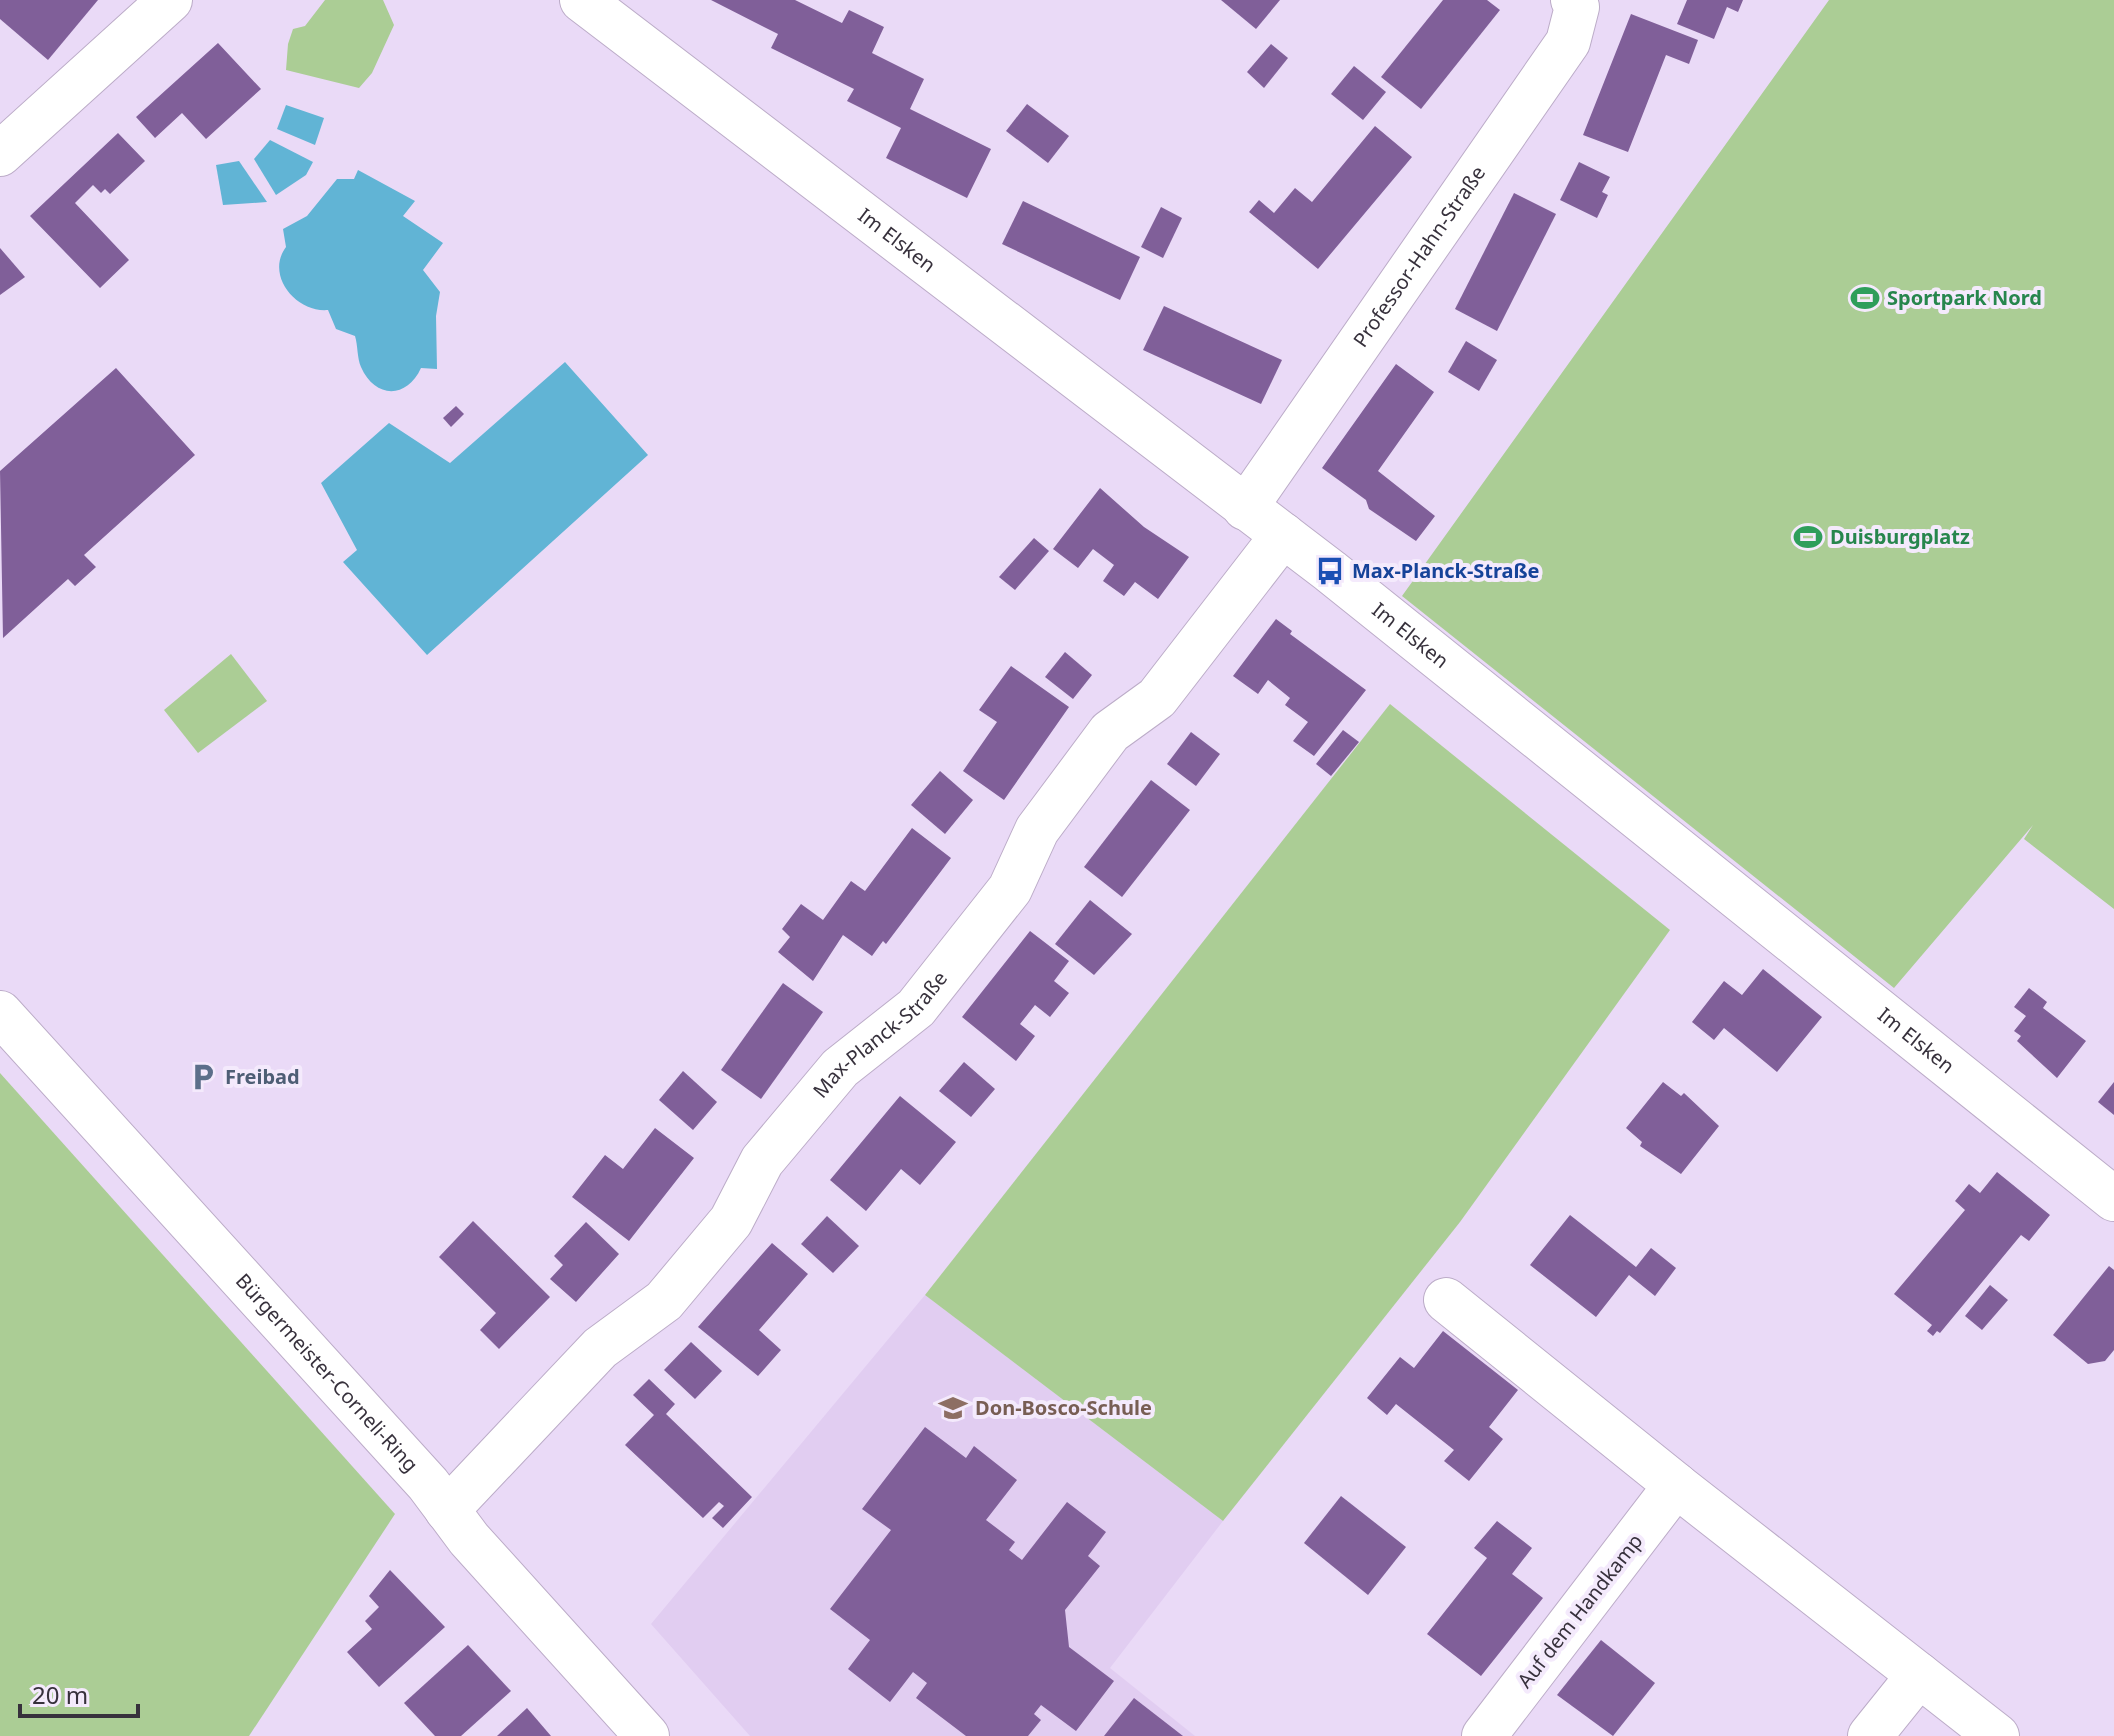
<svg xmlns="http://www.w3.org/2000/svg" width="2114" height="1736" font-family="'Noto Sans',sans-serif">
<rect width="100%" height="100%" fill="#eadaf7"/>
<polygon fill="#e1cdf1" points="925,1295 1223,1521 1110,1668 1195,1736 750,1736 651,1624"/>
<g fill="#abcd95">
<polygon points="325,0 383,0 394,25 372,73 359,88 286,70 288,44 293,29 305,26"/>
<polygon points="1829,0 2114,0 2114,909 2024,839 2033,825 1894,988 1402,596"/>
<polygon points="231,654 267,701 198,753 164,710"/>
<polygon points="1390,704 1670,930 1460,1222 1223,1521 925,1295"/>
<polygon points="0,1073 395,1514 249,1736 0,1736"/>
</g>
<g fill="#61b4d5">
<polygon points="286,105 324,118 315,145 277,129"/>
<polygon points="270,140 313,162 306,175 276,195 254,159"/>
<polygon points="239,161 267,202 223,205 216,165"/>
<path d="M358 170 415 201 403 216 443 243 423 270 440 292 436 316 437 369 421 368C407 399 375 399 361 367 357 358 358 346 355 336L336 329 328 310C296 313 265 275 286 247L283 229 307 216 337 179H354Z"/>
<polygon points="565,362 648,455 427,655 343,562 357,550 321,483 389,423 450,463"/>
</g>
<g fill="#805f99">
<polygon points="0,0 98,0 48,60 0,19"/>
<polygon points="711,0 795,0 842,23 849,10 884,27 872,53 924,79 910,109 991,149 967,198 886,158 901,128 847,101 854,89 771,48 778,34"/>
<polygon points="1221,0 1280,0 1256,29"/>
<polygon points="1443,0 1487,0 1500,10 1421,109 1381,77"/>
<polygon points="1687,0 1743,0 1738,12 1727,7 1714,39 1677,24"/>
<polygon points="1631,14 1698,40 1689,64 1666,55 1628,152 1583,135"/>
<polygon points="218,43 261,89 206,139 182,113 155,138 136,117"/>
<polygon points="1271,44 1288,58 1264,88 1247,72"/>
<polygon points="1354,66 1386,92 1363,120 1331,94"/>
<polygon points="1027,104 1069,136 1048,163 1006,131"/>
<polygon points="1375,126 1412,157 1318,269 1249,212 1259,200 1274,213 1295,188 1312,202"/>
<polygon points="118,133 145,161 110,194 105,189 101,193 93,185 75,203 129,260 100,288 30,216"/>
<polygon points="1579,162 1610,177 1602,192 1608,195 1597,218 1560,200"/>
<polygon points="1514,193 1556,214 1497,331 1455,309"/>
<polygon points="1023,201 1140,257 1120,300 1002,244"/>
<polygon points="1161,207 1182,218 1163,258 1141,247"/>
<polygon points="0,248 25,277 0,295"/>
<polygon points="1164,306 1282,360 1261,404 1143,350"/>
<polygon points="1466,341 1497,360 1479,391 1448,372"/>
<polygon points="1396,364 1434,392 1378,471 1435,516 1416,541 1369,509 1366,500 1322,468"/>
<polygon points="116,368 195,455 84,555 96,567 75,586 68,579 3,638 0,471"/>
<polygon points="456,406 464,414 451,427 443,418"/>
<polygon points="1100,488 1144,527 1189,557 1158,599 1135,582 1124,596 1103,581 1114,565 1093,549 1078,568 1053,549"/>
<polygon points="1034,538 1049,551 1015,590 999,577"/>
<polygon points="1276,619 1292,631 1290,634 1366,690 1314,756 1293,741 1308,722 1285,705 1290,698 1268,680 1258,694 1233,676"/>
<polygon points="1065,652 1092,675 1073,699 1045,677"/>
<polygon points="1011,666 1069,707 1004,800 963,771 997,722 979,710"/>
<polygon points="1343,730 1359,742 1331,776 1316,764"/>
<polygon points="1191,732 1220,754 1196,786 1167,764"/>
<polygon points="940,771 973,800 945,834 911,805"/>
<polygon points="1151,780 1190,810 1122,897 1084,867"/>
<polygon points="912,828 951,858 886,944 883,941 872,956 843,935 813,981 778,952 790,937 782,929 801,904 823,920 851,881 865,891"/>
<polygon points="1090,900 1132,934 1094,975 1055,944"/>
<polygon points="1030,931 1069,961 1054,981 1069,993 1050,1017 1035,1005 1020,1024 1035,1036 1016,1061 962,1017"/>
<polygon points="1763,969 1822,1017 1777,1072 1724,1028 1714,1040 1692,1022 1724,981 1742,995"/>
<polygon points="783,983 823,1012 761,1099 721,1070"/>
<polygon points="2029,988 2047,1002 2043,1008 2086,1041 2057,1078 2017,1041 2021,1036 2014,1031 2026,1016 2014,1007"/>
<polygon points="964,1062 995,1089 971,1117 939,1091"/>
<polygon points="683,1071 717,1102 693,1130 659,1100"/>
<polygon points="1663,1082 1681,1096 1684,1093 1719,1126 1681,1174 1640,1146 1642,1142 1626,1128"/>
<polygon points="2114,1082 2114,1115 2098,1102"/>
<polygon points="900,1096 956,1142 920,1185 901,1169 866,1211 830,1180"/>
<polygon points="655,1128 694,1158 629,1241 572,1197 605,1155 623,1169"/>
<polygon points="1997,1172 2050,1215 2029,1241 2021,1235 1940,1333 1937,1331 1933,1336 1927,1331 1932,1325 1894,1294 1965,1210 1955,1201 1969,1184 1980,1193"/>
<polygon points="1570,1215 1636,1267 1651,1248 1676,1268 1655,1296 1629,1275 1596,1317 1530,1265"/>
<polygon points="827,1216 859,1246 833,1273 801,1244"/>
<polygon points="473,1221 550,1297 499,1349 480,1330 496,1313 439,1257"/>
<polygon points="586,1222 619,1254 576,1302 550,1279 563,1265 554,1256"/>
<polygon points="772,1243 808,1274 759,1330 781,1350 758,1376 698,1327"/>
<polygon points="2109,1266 2114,1270 2114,1350 2105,1361 2088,1364 2053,1335"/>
<polygon points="1990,1285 2008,1300 1982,1330 1965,1316"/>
<polygon points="1443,1331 1518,1390 1489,1427 1503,1439 1469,1481 1444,1461 1454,1450 1396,1404 1387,1415 1367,1398 1400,1357 1414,1368"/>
<polygon points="691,1342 722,1371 695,1399 664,1370"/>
<polygon points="649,1379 675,1404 666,1414 752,1497 723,1528 712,1518 724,1506 719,1502 703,1518 625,1445 654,1415 633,1395"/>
<polygon points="925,1427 966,1458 974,1446 1017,1480 986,1520 1015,1542 1009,1550 1022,1560 1067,1502 1106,1532 1088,1556 1100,1566 1065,1610 1069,1647 1114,1681 1076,1731 1041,1705 1034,1714 1041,1720 1028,1736 966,1736 916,1698 927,1683 913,1672 890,1702 848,1669 870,1640 830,1609 891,1530 862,1509"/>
<polygon points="1341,1496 1406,1547 1368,1595 1304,1543"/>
<polygon points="1497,1521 1532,1548 1512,1574 1543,1598 1481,1676 1427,1634 1487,1558 1474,1548"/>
<polygon points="390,1570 445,1627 379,1687 347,1652 372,1629 365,1621 379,1607 369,1596"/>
<polygon points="1601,1640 1655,1683 1613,1736 1557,1695"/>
<polygon points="468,1645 511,1691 461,1736 435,1736 404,1703"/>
<polygon points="1134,1698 1183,1736 1104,1736"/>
<polygon points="527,1708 551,1736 497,1736"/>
</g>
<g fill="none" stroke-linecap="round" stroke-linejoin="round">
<defs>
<g id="minor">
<path id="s1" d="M582 0 1330 571 2114 1199"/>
<polyline points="0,154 170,0"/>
<path id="s2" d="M1245 508 1568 42 1577 7 1573 0"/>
<path id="s3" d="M0 1013 428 1484 469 1539 647 1736"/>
<polyline points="1446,1300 1676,1485 1484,1736"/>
<polyline points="1676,1485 1919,1675 1870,1736"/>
<path id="s4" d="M447 1510 600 1348 664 1301 731 1221 762 1161 840 1068 916 1008 1010 889 1037 830 1110 732 1157 698 1283 535"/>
<polyline points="1919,1675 1997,1736"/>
</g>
</defs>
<use href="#minor" stroke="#bcacc8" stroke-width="46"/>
<use href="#minor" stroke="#fff" stroke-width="44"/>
</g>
<defs>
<symbol id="stadium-bare" viewBox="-9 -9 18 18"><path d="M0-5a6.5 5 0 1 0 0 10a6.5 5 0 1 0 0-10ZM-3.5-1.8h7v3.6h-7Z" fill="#2e9e5b" stroke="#f4eafc" stroke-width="2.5" paint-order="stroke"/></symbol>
<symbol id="bus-bare" viewBox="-9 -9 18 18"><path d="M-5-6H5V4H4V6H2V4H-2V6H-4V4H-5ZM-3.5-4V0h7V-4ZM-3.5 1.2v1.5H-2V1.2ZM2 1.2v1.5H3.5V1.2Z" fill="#1a4fb4" stroke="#f4eafc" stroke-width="2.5" paint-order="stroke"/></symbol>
<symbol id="parking-bare" viewBox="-9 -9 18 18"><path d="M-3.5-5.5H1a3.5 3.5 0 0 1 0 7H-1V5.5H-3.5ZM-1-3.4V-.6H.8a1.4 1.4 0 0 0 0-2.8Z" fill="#5c6f8a" stroke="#f4eafc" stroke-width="2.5" paint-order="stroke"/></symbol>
<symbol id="school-bare" viewBox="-9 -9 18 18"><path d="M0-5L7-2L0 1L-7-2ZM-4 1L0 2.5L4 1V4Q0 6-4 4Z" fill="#8d6e63" stroke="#f4eafc" stroke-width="2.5" paint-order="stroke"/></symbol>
</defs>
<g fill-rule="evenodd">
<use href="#stadium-bare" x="1845" y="278" width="40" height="40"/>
<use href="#stadium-bare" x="1788" y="517" width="40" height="40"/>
<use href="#bus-bare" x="1310" y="551" width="40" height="40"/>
<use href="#parking-bare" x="183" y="1057" width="40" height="40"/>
<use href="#school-bare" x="933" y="1388" width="40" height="40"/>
</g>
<g text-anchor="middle" stroke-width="8" stroke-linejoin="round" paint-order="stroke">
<g font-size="20" fill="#37313c" stroke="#f4eafc">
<text dy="7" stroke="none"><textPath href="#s1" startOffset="396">Im Elsken</textPath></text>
<text dy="7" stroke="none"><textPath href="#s2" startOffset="306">Professor-Hahn-Straße</textPath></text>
<text dy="7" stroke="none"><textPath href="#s1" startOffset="1044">Im Elsken</textPath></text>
<text dy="7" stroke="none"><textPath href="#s4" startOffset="648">Max-Planck-Straße</textPath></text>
<text dy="7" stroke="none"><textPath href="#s1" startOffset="1692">Im Elsken</textPath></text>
<text dy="7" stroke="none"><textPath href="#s3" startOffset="486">Bürgermeister-Corneli-Ring</textPath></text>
<text transform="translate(1580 1611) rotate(-52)" y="7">Auf dem Handkamp</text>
</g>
<g font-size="20" font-weight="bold" fill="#27864d" stroke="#f4eafc" text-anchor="start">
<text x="1887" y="305">Sportpark Nord</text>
<text x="1830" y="544">Duisburgplatz</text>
</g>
<g font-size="20" font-weight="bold" fill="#164399" stroke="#f4eafc" text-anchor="start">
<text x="1352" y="578">Max-Planck-Straße</text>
</g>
<g font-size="20" font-weight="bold" fill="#4e5e75" stroke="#f4eafc" text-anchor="start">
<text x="225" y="1084">Freibad</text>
</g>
<g font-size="20" font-weight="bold" fill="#785e54" stroke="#f4eafc" text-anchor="start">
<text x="975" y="1415">Don-Bosco-Schule</text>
</g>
</g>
<path d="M20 1704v12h118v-12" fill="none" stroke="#37313c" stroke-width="4"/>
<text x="32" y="1704" font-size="24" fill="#37313c" stroke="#f4eafc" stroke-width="6" paint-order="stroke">20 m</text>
</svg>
